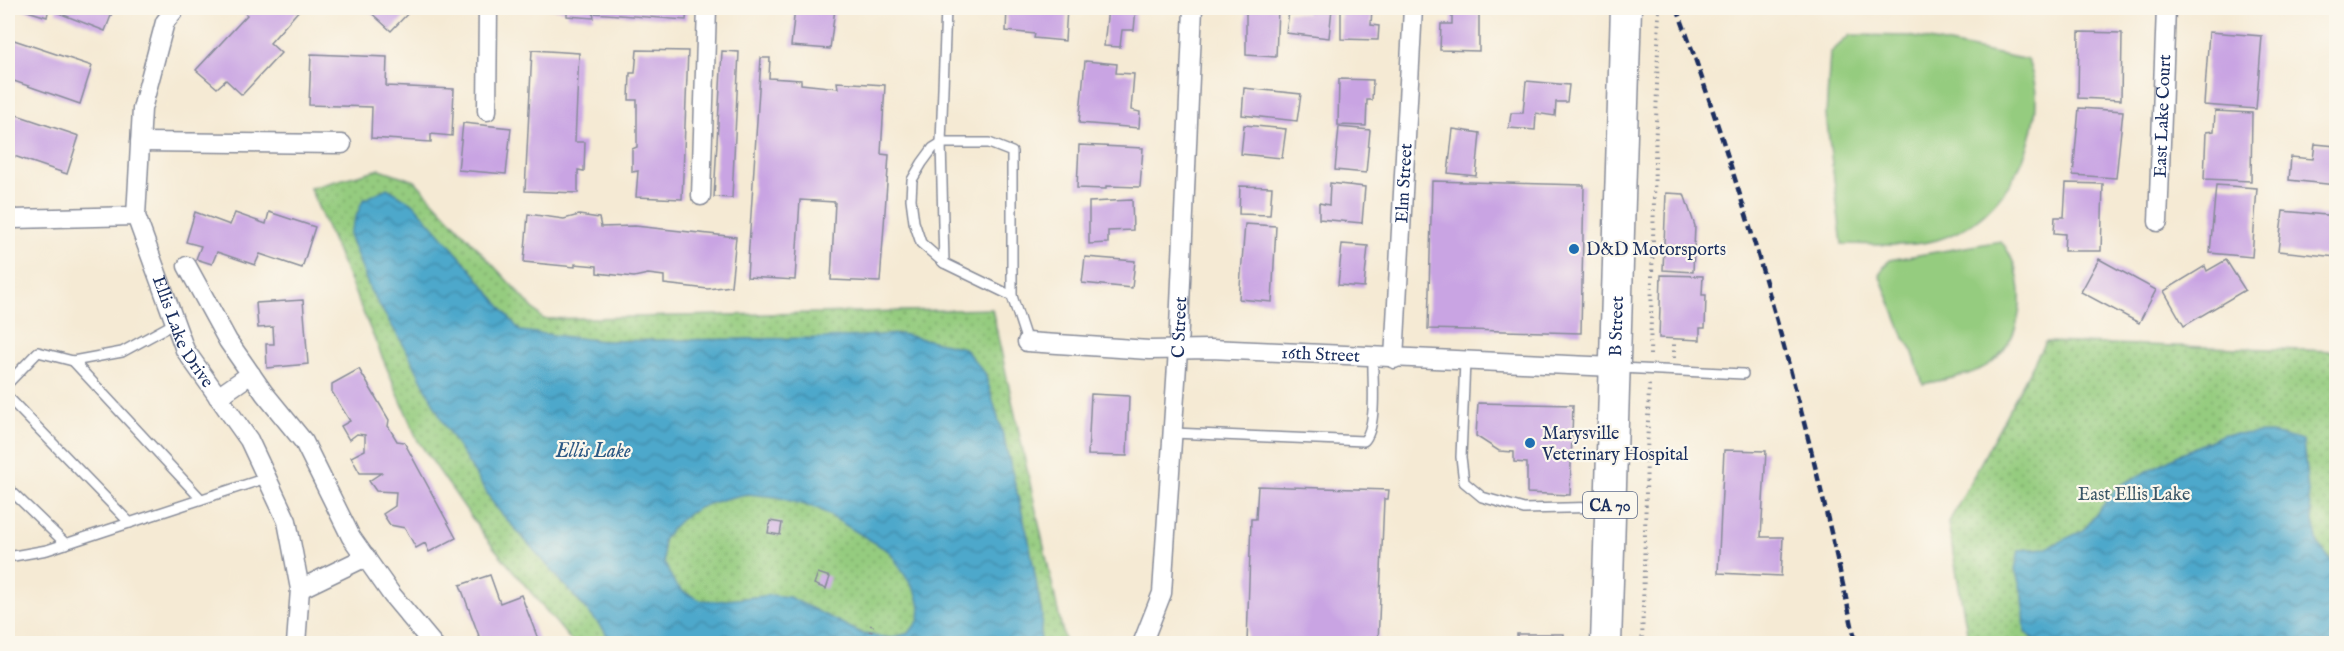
<svg xmlns="http://www.w3.org/2000/svg" width="2344" height="651" font-family="'IM FELL English',serif">
<defs>
<pattern id="park-dots" width="8" height="8" patternUnits="userSpaceOnUse" patternTransform="scale(1.5)"><rect width="8" height="8" fill="#95cc7f"/><path d="M2 2h.1M6 6h.1" fill="none" stroke="#79a66b" stroke-width="1.8" stroke-linecap="round"/></pattern>
<pattern id="water-waves" width="16" height="10" patternUnits="userSpaceOnUse" patternTransform="scale(1.5)"><rect width="16" height="10" fill="#4ea8cb"/><path d="M0 5q4-4 8 0t8 0" fill="none" stroke="#4089a8"/></pattern>
</defs>
<rect width="100%" height="100%" fill="#fbf7ec"/>
<filter id="ink" filterUnits="userSpaceOnUse"><feTurbulence type="fractalNoise" baseFrequency=".0167" numOctaves="2"/><feDisplacementMap in="SourceGraphic" scale="12" xChannelSelector="R" yChannelSelector="G"/><feConvolveMatrix kernelMatrix="1 2 1 2 8 2 1 2 1" color-interpolation-filters="sRGB"/></filter>
<filter id="wash" filterUnits="userSpaceOnUse"><feTurbulence type="fractalNoise" baseFrequency=".008" numOctaves="4" result="noise"/><feDisplacementMap in="SourceGraphic" scale="24" xChannelSelector="R" yChannelSelector="G"/><feGaussianBlur stdDeviation="1.35" result="paint"/><feColorMatrix in="noise" values="0 0 0 0 0 0 0 0 0 0 0 0 0 0 0 0 0 1.4 0 .05"/><feComposite in="paint" operator="in"/></filter>
<g filter="url(#wash)">
<rect width="100%" height="100%" fill="#f5ead4"/>
<g fill="url(#park-dots)" stroke="#587e6e" stroke-width="1.5">
<polygon points="380,169 415,181 543,319 992,309 1065,643 573,643 486,538 418,441 310,188"/>
<polygon points="2045,342 2336,351 2336,643 1969,643 1948,524"/>
</g>
<g fill="#95cc7f" stroke="#587e6e" stroke-width="1.5">
<path d="M1850 35 1909 36 2028 60C2032 72 2036 83 2036 96 2037 157 1997 222 1937 240 1908 248 1872 244 1842 244L1826 115 1830 53Z"/>
<path d="M2001 241C2028 275 2028 333 1992 362 1975 376 1945 379 1923 384L1911 347 1904 338 1879 274 1889 260Z"/>
</g>
<g fill="url(#water-waves)" stroke="#346c94" stroke-width="1.5" fill-rule="evenodd">
<path d="M387 188 414 204 469 267 520 331 603 341 825 338 901 334 964 348 985 373 1003 435 1029 541 1042 615 1040 643H611L604 630 495 506 445 426 406 349 370 290 349 234 363 200ZM747 494 777 497 819 509 890 552 917 594 920 607 919 620 909 633 891 638 863 634 789 597 772 595 718 601 700 600 684 592 675 584 664 562 663 540C686 507 709 502 747 494Z"/>
<polygon points="2273,433 2303,441 2309,502 2318,544 2333,563 2336,564 2336,643 2038,644 2025,632 2023,596 2015,569 2019,550 2047,548 2084,530 2117,487 2182,453 2224,434"/>
</g>
<g id="blocks">
<g fill="#c9a4e3">
<polygon points="18,8 49,8 47,17"/>
<polygon points="57,8 114,8 105,31 56,12"/>
<polygon points="239,8 301,8 270,43 281,53 242,95 226,80 217,88 196,70 247,15"/>
<polygon points="366,8 413,8 391,31"/>
<polygon points="546,8 687,8 686,20 593,13 594,18 567,16 567,11"/>
<polygon points="795,8 835,8 830,49 791,46"/>
<polygon points="1007,8 1033,10 1034,8 1067,8 1065,41 1034,38 1035,34 1006,31"/>
<polygon points="1108,8 1136,8 1134,30 1122,30 1120,47 1104,46"/>
<polygon points="1246,8 1278,8 1276,57 1246,55"/>
<polygon points="1306,8 1332,8 1329,38 1286,33 1289,12 1306,14"/>
<polygon points="1341,8 1372,8 1371,25 1379,26 1378,40 1341,39"/>
<polygon points="1452,13 1479,14 1479,51 1440,50 1441,24 1452,24"/>
<polygon points="2079,32 2122,33 2121,100 2078,98"/>
<polygon points="2209,32 2262,36 2256,109 2204,105"/>
<polygon points="8,38 92,66 80,104 8,79"/>
<polygon points="532,50 579,53 575,142 585,142 584,171 578,170 578,193 525,191"/>
<polygon points="637,50 688,51 682,199 636,197 638,171 632,172 632,149 637,147 637,100 629,100 630,73 635,73"/>
<polygon points="722,51 739,52 732,198 714,197"/>
<polygon points="311,54 387,57 386,86 454,89 452,136 431,134 431,142 371,138 372,107 309,105"/>
<polygon points="761,58 770,58 769,78 801,80 801,84 838,88 837,82 885,85 881,154 889,155 880,282 831,280 835,202 800,200 795,280 747,277"/>
<polygon points="1085,61 1117,64 1116,73 1134,74 1131,110 1140,112 1139,128 1079,123"/>
<polygon points="1339,79 1373,80 1372,100 1367,100 1366,126 1338,125"/>
<polygon points="1526,81 1569,85 1567,102 1556,102 1555,116 1536,113 1535,130 1509,128 1511,113 1523,113"/>
<polygon points="1244,88 1301,94 1297,121 1242,115"/>
<polygon points="2079,108 2123,111 2116,178 2073,175"/>
<polygon points="2215,111 2252,113 2251,181 2204,179 2206,132 2214,131"/>
<polygon points="8,112 79,136 67,174 8,154"/>
<polygon points="463,123 511,128 506,174 458,170"/>
<polygon points="1244,125 1286,129 1282,158 1241,154"/>
<polygon points="1339,127 1370,130 1366,173 1335,170"/>
<polygon points="1453,129 1480,133 1476,176 1448,173"/>
<polygon points="2315,144 2336,146 2336,185 2289,180 2291,157 2313,159"/>
<polygon points="1079,145 1143,148 1140,187 1106,186 1106,189 1077,188"/>
<polygon points="1432,181 1584,185 1581,333 1428,329"/>
<polygon points="1330,183 1365,187 1362,223 1319,219 1319,203 1329,205"/>
<polygon points="2066,183 2103,184 2101,251 2064,251 2065,234 2054,233 2055,217 2064,217"/>
<polygon points="2216,185 2257,188 2252,257 2210,253"/>
<polygon points="1240,186 1272,187 1270,215 1239,214"/>
<polygon points="1666,193 1684,194 1695,226 1693,272 1663,270"/>
<polygon points="1132,200 1133,230 1108,231 1108,243 1089,244 1089,202"/>
<polygon points="2283,211 2336,216 2336,257 2278,251"/>
<polygon points="195,212 230,225 235,213 266,224 269,212 315,227 302,268 260,254 255,265 217,252 212,264 196,259 201,246 186,242"/>
<polygon points="528,214 564,219 579,215 599,218 601,227 635,226 736,237 731,286 708,289 664,284 664,276 648,274 634,277 597,273 597,266 575,264 575,267 524,262"/>
<polygon points="1245,224 1276,226 1272,302 1239,299"/>
<polygon points="1342,244 1368,246 1364,287 1338,285"/>
<polygon points="1085,257 1135,261 1132,288 1082,283"/>
<polygon points="2099,259 2156,290 2139,323 2081,292"/>
<polygon points="2226,260 2245,290 2184,326 2164,291 2205,266 2207,271"/>
<polygon points="1661,275 1703,276 1702,295 1706,295 1705,328 1700,328 1700,340 1659,338"/>
<polygon points="303,300 308,364 267,368 266,344 274,344 273,327 258,328 256,303"/>
<polygon points="359,369 389,420 388,426 397,441 404,442 456,538 429,552 425,543 416,548 405,528 390,525 383,514 395,506 396,492 376,491 369,481 381,473 360,473 351,457 365,450 365,435 357,434 349,440 341,426 350,421 332,392 332,384"/>
<polygon points="1091,394 1129,396 1127,456 1088,455"/>
<polygon points="1478,403 1573,405 1570,495 1527,493 1527,463 1514,462 1514,452 1499,451 1476,436"/>
<polygon points="1724,450 1766,451 1761,537 1783,537 1781,576 1718,573"/>
<polygon points="1258,486 1389,490 1388,499 1384,499 1378,644 1247,644 1251,519 1256,519"/>
<polygon points="770,521 782,523 780,535 768,533"/>
<polygon points="818,573 830,577 826,589 814,584"/>
<polygon points="490,575 500,603 521,595 540,644 482,644 460,585"/>
<rect x="1517" y="634" width="47" height="10"/>
</g>
</g>
</g>
<g filter="url(#ink)">
<use href="#blocks" fill-opacity="0" stroke="#888c99" stroke-width="1.5"/>
<g fill="none" stroke-linecap="round" stroke-linejoin="round">
<defs>
<g id="service">
<polyline points="946,8 941,143 944,263 1012,296"/>
<polyline points="944,263 921,243 914,222 911,199 912,180 922,163 933,148 941,143 989,143 1012,152 1012,296 1027,342"/>
<polyline points="73,361 201,499"/>
<polyline points="1465,361 1461,457 1464,482 1482,497 1524,509 1606,507"/>
<polyline points="1620,368 1743,374"/>
<polyline points="8,383 38,352 73,361 122,352 175,323"/>
<polyline points="8,397 130,523"/>
<path d="M1173 433 1364 441C1378 426 1372 378 1373 357"/>
<polyline points="8,488 66,544"/>
<polyline points="8,557 47,550 266,478"/>
</g>
<g id="minor">
<path id="s1" d="M176 8 165 22 142 109 136 216 185 350 249 440 287 521 300 589 296 644"/>
<polyline points="487,111 488,8"/>
<polyline points="140,142 342,144"/>
<polyline points="701,196 707,8"/>
<polyline points="8,216 14,219 136,216"/>
<path id="s2" d="M2158 222 2166 8"/>
<polyline points="187,266 228,341 264,393 304,442 351,537 392,595 433,644"/>
<path id="s3" d="M1027 342 1149 350 1210 349 1614 367"/>
<path id="s4" d="M1394 359 1413 8"/>
<polyline points="218,397 251,374"/>
<polyline points="300,589 366,557"/>
<path id="s5" d="M1142 644 1162 593 1178 350 1193 8"/>
</g>
<g id="trunk">
<path id="s6" d="M1606 644 1626 8"/>
</g>
</defs>
<use href="#service" stroke="#888c99" stroke-width="12"/>
<use href="#minor" stroke="#888c99" stroke-width="21"/>
<use href="#trunk" stroke="#888c99" stroke-width="33"/>
<g stroke="#888c99" stroke-width="4" stroke-dasharray="1.5 4.5" stroke-linecap="butt">
<polyline points="1650,355 1659,8"/>
<polyline points="1674,358 1674,341"/>
<polyline points="868,644 872,625"/>
<polyline points="1642,644 1649,383"/>
</g>
<use href="#service" stroke="#fff" stroke-width="9"/>
<use href="#minor" stroke="#fff" stroke-width="18"/>
<use href="#trunk" stroke="#fff" stroke-width="30"/>
<path stroke="#1b2f5e" stroke-width="4.5" stroke-dasharray="9 4.5" stroke-linecap="butt" d="M1677 8C1752 213 1810 430 1856 644"/>
</g>
</g>
<g fill="#1f6fb2" stroke="#fbf7ec" stroke-width="2">
<circle cx="1574" cy="249" r="6"/>
<circle cx="1530" cy="443" r="6"/>
</g>
<g text-anchor="middle" stroke-width="4.5" stroke-linejoin="round" paint-order="stroke">
<rect fill="#fbf7ec" stroke="#5e6b89" stroke-width="1.5" x="1583" y="492" width="54" height="26" rx="4.5"/>
<g font-size="16" font-weight="bold" fill="#1b2f5e">
<text x="1610" y="511">CA 70</text>
</g>
<g font-size="18" fill="#1b2f5e" stroke="#fbf7ec">
<text dy="6" stroke="none"><textPath href="#s2" startOffset="106">East Lake Court</textPath></text>
<text dy="6" stroke="none"><textPath href="#s4" startOffset="176">Elm Street</textPath></text>
<text dy="6" stroke="none"><textPath href="#s6" startOffset="318">B Street</textPath></text>
<text dy="6" stroke="none"><textPath href="#s5" startOffset="321">C Street</textPath></text>
<text dy="6" stroke="none"><textPath href="#s1" startOffset="340">Ellis Lake Drive</textPath></text>
<text dy="6" stroke="none"><textPath href="#s3" startOffset="294">16th Street</textPath></text>
</g>
<g font-size="18" fill="#1b2f5e" stroke="#fbf7ec" text-anchor="start">
<text x="1586" y="255">D&amp;D Motorsports</text>
<text x="1542" y="439">Marysville<tspan x="1542" dy="21">Veterinary Hospital</tspan></text>
</g>
<g font-size="18" fill="#3a5666" stroke="#fbf7ec">
<text x="2134" y="500">East Ellis Lake</text>
</g>
<g font-size="20" font-style="italic" fill="#2d5984" stroke="#fbf7ec">
<text x="593" y="457">Ellis Lake</text>
</g>
</g>
<rect width="2344" height="651" fill="none" stroke="#fbf7ec" stroke-width="30"/>
</svg>
